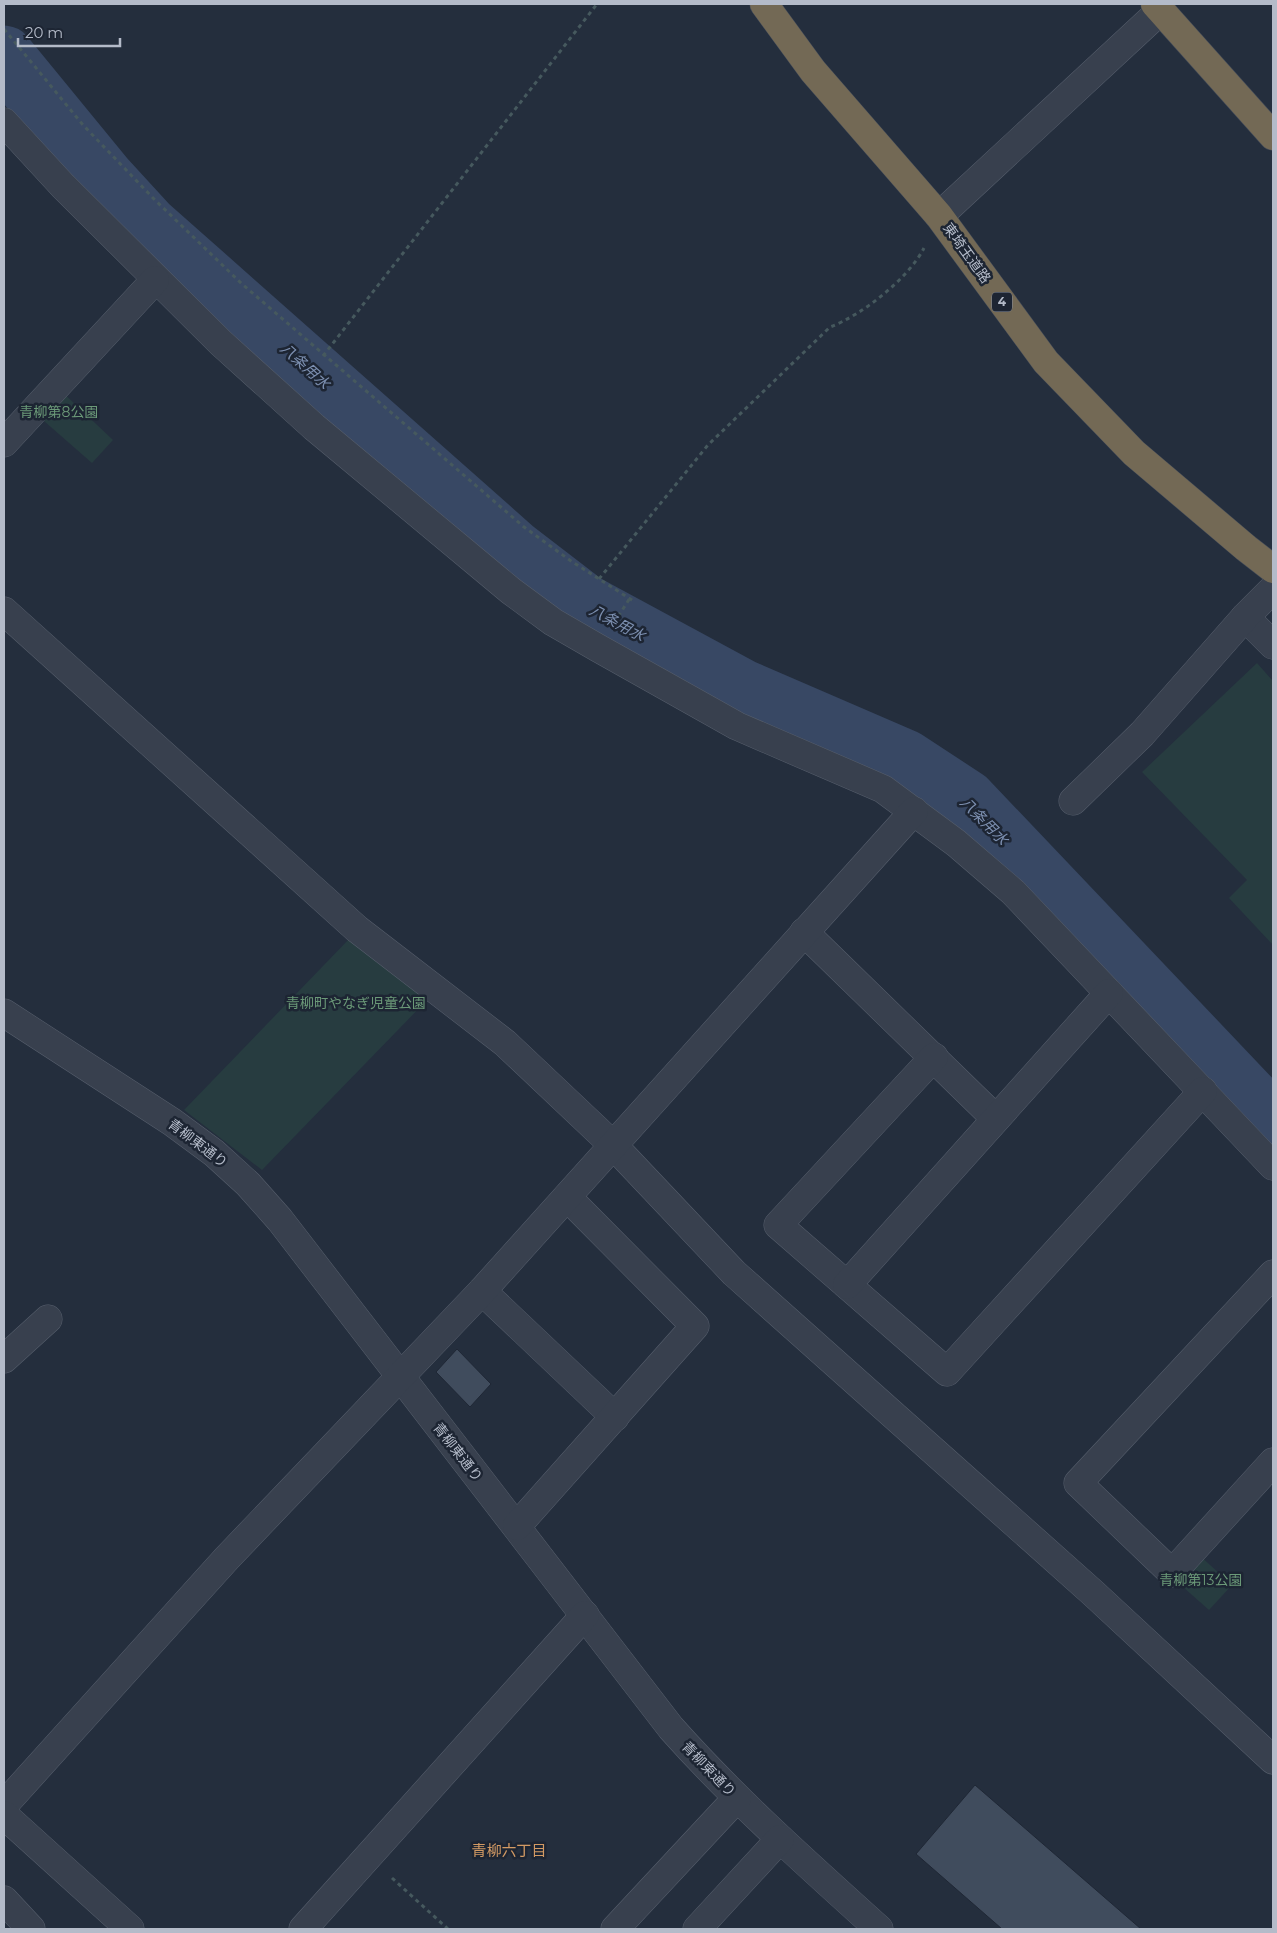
<svg xmlns="http://www.w3.org/2000/svg" width="1277" height="1933" font-family="Montserrat,'Noto Sans JP',sans-serif">
<rect width="100%" height="100%" fill="#242e3d"/>
<g fill="#273c40">
<polygon points="59,389 113,440 92,463 36,414"/>
<polygon points="1257,663 1273,681 1273,945 1229,898 1247,880 1142,772"/>
<polygon points="351,937 430,997 262,1170 184,1110"/>
<polygon points="1198,1554 1232,1585 1209,1610 1174,1579"/>
</g>
<g fill="none" stroke-linecap="round" stroke-linejoin="round">
<polyline stroke="#384864" stroke-width="61" points="4,56 104,178 148,226 515,551 584,604 743,690 905,760 966,800 1273,1123"/>
</g>
<g fill="#404c5d" stroke="#1f2735">
<polygon points="457,1349 491,1384 470,1407 436,1372"/>
<polygon points="975,1785 1141,1929 1002,1929 916,1854"/>
</g>
<g fill="none" stroke-linecap="round" stroke-linejoin="round">
<defs>
<g id="minor">
<polyline points="4,122 63,186 221,343 314,427 511,591 553,622 598,648 737,726 883,789 956,843 1013,892 1273,1166"/>
<polyline points="939,216 1161,10"/>
<polyline points="4,443 155,280"/>
<polyline points="4,611 357,929 505,1043 613,1145 734,1273 1093,1593 1273,1760"/>
<polyline points="1245,617 1273,645"/>
<polyline points="1073,801 1142,734 1245,617 1273,589"/>
<polyline points="804,932 995,1118"/>
<path d="M4 1013 172 1122 214 1153 248 1184 280 1220 671 1728C735 1800 807 1864 879 1929"/>
<polyline points="934,1057 778,1225 947,1372 1203,1091"/>
<polyline points="1273,1274 1078,1483 1172,1573 1273,1462"/>
<polyline points="847,1285 1109,993"/>
<polyline points="482,1291 615,1417"/>
<polyline points="4,1359 48,1319"/>
<polyline points="517,1526 695,1326 567,1197"/>
<polyline points="4,1805 227,1558 482,1291 914,811"/>
<polyline points="4,1815 130,1929"/>
<polyline points="4,1900 31,1929"/>
<polyline points="303,1929 585,1615"/>
<polyline points="615,1929 737,1798"/>
<polyline points="697,1929 780,1839"/>
</g>
<g id="highway">
<polyline points="764,4 813,71 939,216 1046,362 1134,453 1246,548 1273,569"/>
<polyline points="1155,4 1273,136"/>
</g>
</defs>
<use href="#minor" stroke="#565e6c" stroke-width="29"/>
<use href="#highway" stroke="#434b59" stroke-width="29"/>
<g stroke="#46595e" stroke-width="3" stroke-dasharray="4 4" stroke-linecap="butt">
<polyline points="4,29 83,125 154,199 242,284 524,527 571,561 635,602"/>
<polyline points="323,356 597,4"/>
<path d="M599 579 708 445 830 327C862 315 908 279 924 248"/>
<polyline points="614,623 630,598"/>
<polyline points="392,1878 448,1929"/>
</g>
<use href="#minor" stroke="#38404e" stroke-width="28"/>
<use href="#highway" stroke="#736955" stroke-width="28"/>
</g>
<g text-anchor="middle" stroke-width="5" stroke-linejoin="round" paint-order="stroke">
<rect fill="#1d2533" stroke="#878e9c" stroke-width="1" x="992" y="292.5" width="20" height="19" rx="4"/>
<g font-size="12" font-weight="bold" fill="#b4bbc9">
<text x="1002" y="306">4</text>
</g>
<g font-size="14" fill="#b4bbc9" stroke="#1d2533">
<text transform="translate(967 253) rotate(54)" y="5">東埼玉道路</text>
<text transform="translate(198 1143) rotate(37)" y="5">青柳東通り</text>
<text transform="translate(458 1452) rotate(52)" y="5">青柳東通り</text>
<text transform="translate(709 1769) rotate(46)" y="5">青柳東通り</text>
</g>
<g font-size="14" fill="#6b9978" stroke="#1d2533">
<text x="59" y="417">青柳第8公園</text>
<text x="356" y="1008">青柳町やなぎ児童公園</text>
<text x="1201" y="1585">青柳第13公園</text>
</g>
<g font-size="15" font-style="italic" fill="#7c8fb0" stroke="#1d2533">
<text transform="translate(305 366) rotate(42)" y="5">八条用水</text>
<text transform="translate(617 623) rotate(28)" y="5">八条用水</text>
<text transform="translate(984 821) rotate(45)" y="5">八条用水</text>
</g>
<g font-size="15" fill="#d39a64" stroke="#1d2533">
<text x="509" y="1856">青柳六丁目</text>
</g>
</g>
<rect width="1277" height="1933" fill="none" stroke="#b4bbc9" stroke-width="10"/>
<path d="M18 38v8h102v-8" fill="none" stroke="#b4bbc9" stroke-width="2.5"/>
<text x="25" y="38" font-size="15" fill="#b4bbc9" stroke="#1d2533" stroke-width="4" paint-order="stroke">20 m</text>
</svg>
